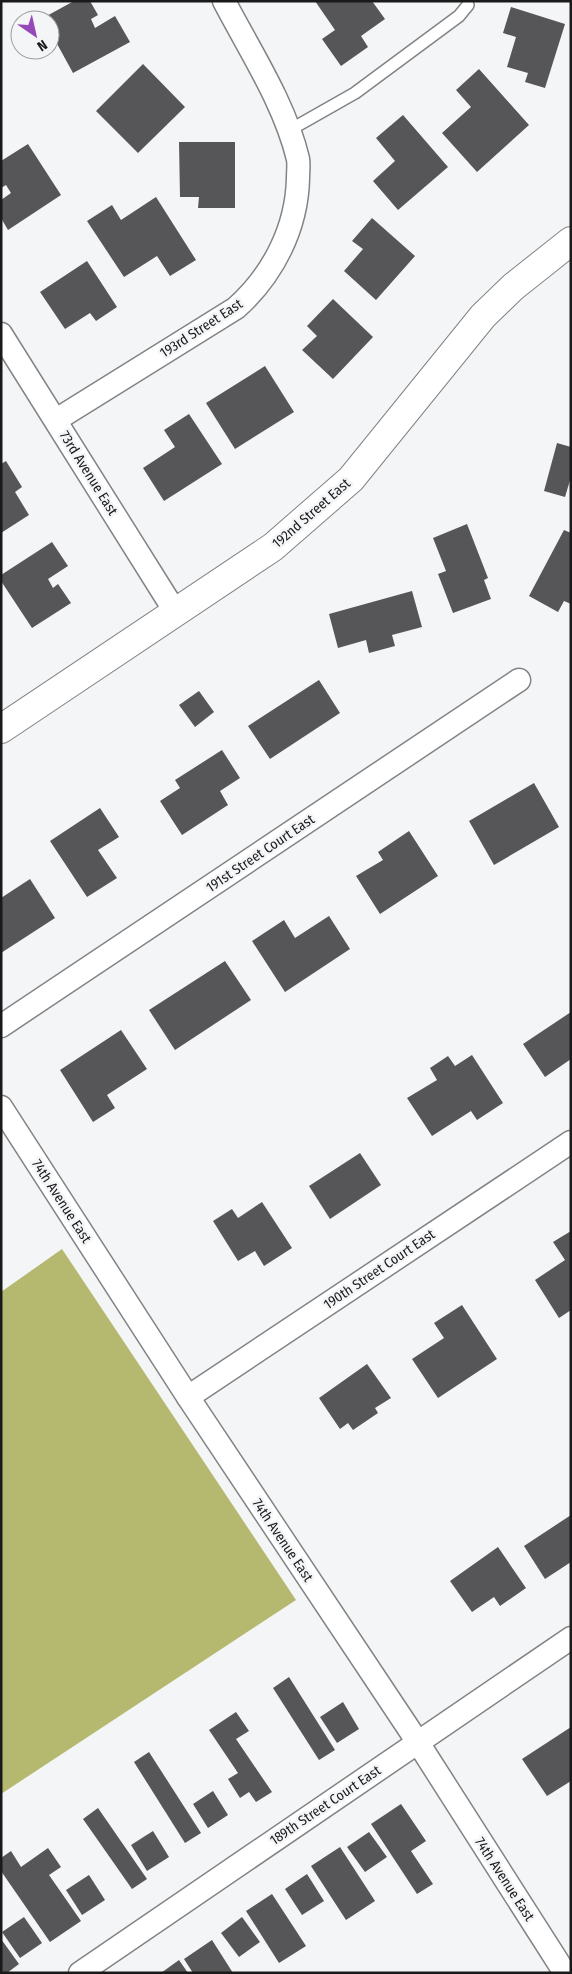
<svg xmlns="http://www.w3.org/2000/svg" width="572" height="1974" font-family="'Fira Sans Condensed',sans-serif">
<rect width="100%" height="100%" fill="#f4f5f7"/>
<polygon fill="#b4b96f" points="62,1249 296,1600 1,1794 1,1292"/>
<g fill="#565557">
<polygon points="74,1 90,1 98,15 91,19 95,28 115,16 130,42 73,73 50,31 50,20 44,20 43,18"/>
<polygon points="315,1 372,1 385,19 361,36 368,47 341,66 322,39 335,30"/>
<polygon points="511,7 565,24 545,88 525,82 528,73 507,67 516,37 503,33"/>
<polygon points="143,64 185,107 138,153 96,111"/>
<polygon points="479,69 529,125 477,172 442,133 471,107 456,90"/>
<polygon points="403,115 448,167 398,210 373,181 395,161 376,138"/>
<polygon points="179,142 235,142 235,208 198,208 199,197 180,197"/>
<polygon points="28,144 61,195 8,230 1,218 1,200 11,193 6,185 1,188 1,161"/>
<polygon points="156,197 196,260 170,276 157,256 124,277 87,221 112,205 121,220"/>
<polygon points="372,218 415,256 376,300 344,271 363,249 352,241"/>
<polygon points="87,261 117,307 96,321 90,313 65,329 40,292"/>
<polygon points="333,299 373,337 333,379 302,350 317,336 307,326"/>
<polygon points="265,366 294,412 235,449 206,403"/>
<polygon points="189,414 222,464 164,501 143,468 175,447 164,430"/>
<polygon points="557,443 571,447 571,477 565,497 544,491"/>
<polygon points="6,461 22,487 15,492 29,515 1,533 1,464"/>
<polygon points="467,524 488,578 484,580 491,599 453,613 438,574 446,571 433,538"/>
<polygon points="564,530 571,533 571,604 564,601 558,612 529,596"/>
<polygon points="52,542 68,566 48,579 53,588 58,584 71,603 32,628 1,581 1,575"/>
<polygon points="412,591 422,627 392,635 395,646 369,653 366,640 338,648 329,614"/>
<polygon points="319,680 340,713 270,759 248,726"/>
<polygon points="199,691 214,712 195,727 179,705"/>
<polygon points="222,750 240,778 220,791 228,805 182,835 160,801 180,788 175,780"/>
<polygon points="534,783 559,827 494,865 469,821"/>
<polygon points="100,808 119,837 98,850 117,878 87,897 50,841"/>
<polygon points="409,831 438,876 380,914 356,876 383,860 378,852"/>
<polygon points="30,879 55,918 1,953 1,898"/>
<polygon points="329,916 350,949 285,992 252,941 284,920 295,938"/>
<polygon points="225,961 251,1000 175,1050 149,1010"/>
<polygon points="571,1012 571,1059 545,1077 523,1044"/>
<polygon points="121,1030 147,1069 107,1095 115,1108 93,1122 60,1070"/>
<polygon points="472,1055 503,1103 477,1120 471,1111 432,1136 407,1098 437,1080 430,1068 448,1056 455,1066"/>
<polygon points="360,1153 381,1185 330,1219 309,1186"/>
<polygon points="262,1202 292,1248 264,1266 255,1251 238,1261 213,1221 232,1209 238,1218"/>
<polygon points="571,1231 571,1310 559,1318 535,1280 565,1260 553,1242"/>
<polygon points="462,1305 497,1359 438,1398 412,1359 444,1338 434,1323"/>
<polygon points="367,1364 391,1398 375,1408 378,1413 353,1430 348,1423 340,1429 319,1398"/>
<polygon points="571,1515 571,1562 545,1579 524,1546"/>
<polygon points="498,1547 526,1588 500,1606 494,1597 472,1612 450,1581"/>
<polygon points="289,1677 335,1750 319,1760 273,1688"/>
<polygon points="343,1702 359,1729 337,1743 320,1717"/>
<polygon points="236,1712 249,1731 236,1739 272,1792 256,1802 249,1792 240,1798 228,1779 238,1773 209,1730"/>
<polygon points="571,1727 571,1781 547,1796 522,1759"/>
<polygon points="149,1752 201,1833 185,1843 134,1762"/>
<polygon points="213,1791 228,1815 208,1828 193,1804"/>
<polygon points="401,1804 426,1841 411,1851 433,1884 417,1894 371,1824"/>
<polygon points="98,1808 147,1879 132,1889 83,1819"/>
<polygon points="153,1831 169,1857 147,1871 131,1845"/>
<polygon points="369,1832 387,1857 365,1872 347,1847"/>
<polygon points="340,1847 375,1901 346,1920 311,1866"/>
<polygon points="48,1848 61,1867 49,1875 81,1921 50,1942 1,1871 1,1858 11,1851 21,1867"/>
<polygon points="307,1874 324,1901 302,1915 285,1889"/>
<polygon points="89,1875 105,1900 82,1915 66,1890"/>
<polygon points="272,1894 306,1946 279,1963 246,1911"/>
<polygon points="24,1917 42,1943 20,1958 2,1932"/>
<polygon points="242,1917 260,1942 239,1957 221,1933"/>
<polygon points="1,1939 19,1964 7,1973 1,1973"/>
<polygon points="212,1940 233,1973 193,1973 184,1959"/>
<polygon points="179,1960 188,1973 161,1973"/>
</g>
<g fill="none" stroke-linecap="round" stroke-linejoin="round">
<defs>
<polyline id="lane" points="288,131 355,93 459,16 468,5"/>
<g id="street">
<polyline points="1,334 176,613"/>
<path d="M56 420 236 308C273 275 297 228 298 178 298 172 299 165 298 159 285 104 250 51 224 1"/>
<polyline points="1,1026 519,680"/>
<polyline points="1,1107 188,1397 417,1741 565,1973"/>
<polyline points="188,1397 571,1142"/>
<polyline points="80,1973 571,1638"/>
</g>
<polyline id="secondary" points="1,729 273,547 351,479 483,316 513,287 571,241"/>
</defs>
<use href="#lane" stroke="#828384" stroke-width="14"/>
<use href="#street" stroke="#828384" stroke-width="25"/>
<use href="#secondary" stroke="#828384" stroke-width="30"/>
<use href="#lane" stroke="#fff" stroke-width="11"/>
<use href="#street" stroke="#fff" stroke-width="22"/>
<use href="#secondary" stroke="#fff" stroke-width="28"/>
</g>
<g text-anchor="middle" stroke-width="5" stroke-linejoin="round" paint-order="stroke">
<g font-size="14" fill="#1a1a1b" stroke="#f4f5f7">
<text transform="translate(201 328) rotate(-33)" y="5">193rd Street East</text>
<text transform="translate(89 473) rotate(58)" y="5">73rd Avenue East</text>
<text transform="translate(311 513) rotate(-41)" y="5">192nd Street East</text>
<text transform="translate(260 853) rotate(-34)" y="5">191st Street Court East</text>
<text transform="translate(62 1201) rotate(57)" y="5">74th Avenue East</text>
<text transform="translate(379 1269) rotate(-34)" y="5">190th Street Court East</text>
<text transform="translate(283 1540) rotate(56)" y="5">74th Avenue East</text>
<text transform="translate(325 1805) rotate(-34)" y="5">189th Street Court East</text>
<text transform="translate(505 1879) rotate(57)" y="5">74th Avenue East</text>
</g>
</g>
<rect width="572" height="1974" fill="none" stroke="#1a1a1b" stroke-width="5"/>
<g transform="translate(35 35) rotate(146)"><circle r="24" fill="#f4f5f7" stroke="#9d9d9f"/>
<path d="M0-4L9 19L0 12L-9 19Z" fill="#9647b8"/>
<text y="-8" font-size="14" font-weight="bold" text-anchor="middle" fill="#1a1a1b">N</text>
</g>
</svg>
